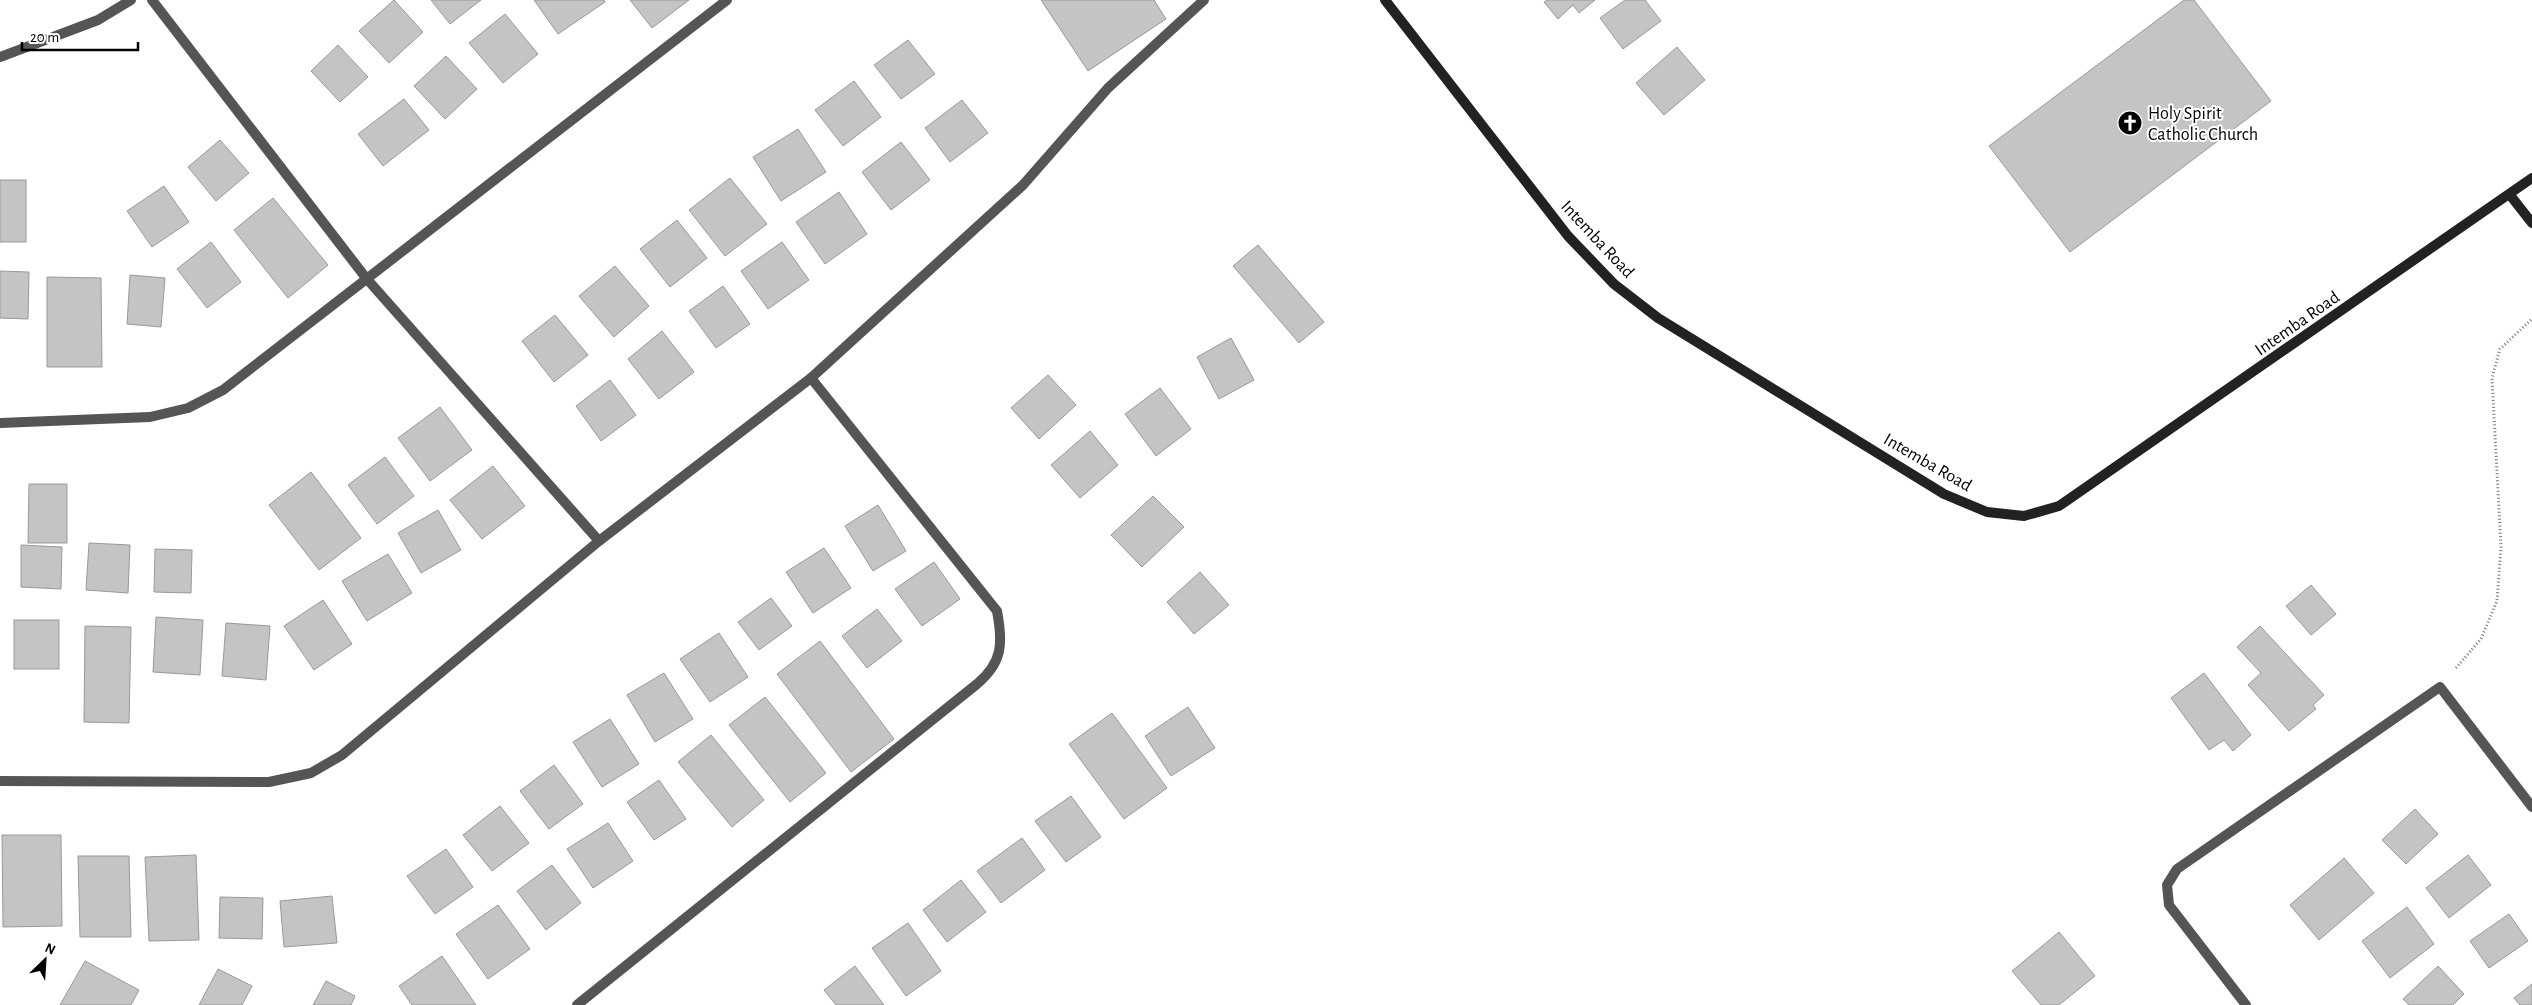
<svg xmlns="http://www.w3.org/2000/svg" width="2532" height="1005" font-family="'Alegreya Sans',sans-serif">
<rect width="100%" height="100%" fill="#fff"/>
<g fill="#c4c4c4" stroke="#999">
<polygon points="394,0 423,32 389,63 359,31"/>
<polygon points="431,0 481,0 450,24"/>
<polygon points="534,0 604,0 605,2 558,34"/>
<polygon points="630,0 689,0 652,28"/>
<polygon points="1041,0 1154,0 1166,19 1088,71"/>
<polygon points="1547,0 1595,0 1579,13 1573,5 1558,19 1544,2"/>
<polygon points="1625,0 1645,0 1661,21 1623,49 1600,18"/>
<polygon points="2184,0 2194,0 2271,101 2070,252 1989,146"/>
<polygon points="505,14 538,54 503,83 469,43"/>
<polygon points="908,40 935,74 901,99 874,65"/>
<polygon points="338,45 368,77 340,102 311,71"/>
<polygon points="1677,47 1705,80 1664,115 1636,83"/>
<polygon points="446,56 477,89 445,119 414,86"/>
<polygon points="854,81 881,117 843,146 815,110"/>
<polygon points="404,99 429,130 383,166 358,134"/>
<polygon points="962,100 988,133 950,162 925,128"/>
<polygon points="798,129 826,172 781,201 753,157"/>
<polygon points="220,140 249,173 216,201 188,167"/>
<polygon points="901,142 930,180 891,210 862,172"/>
<polygon points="730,178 767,224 725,256 689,210"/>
<rect x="0" y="180" width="26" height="62"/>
<polygon points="164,186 189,222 152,247 127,211"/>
<polygon points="839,192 867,234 825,264 796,222"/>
<polygon points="273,198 328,265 288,298 234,230"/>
<polygon points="677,220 707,258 670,287 640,249"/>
<polygon points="211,242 241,282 207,308 177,269"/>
<polygon points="782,242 809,280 768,309 741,271"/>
<polygon points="1258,245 1324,322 1299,343 1233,266"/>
<polygon points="615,266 649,306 614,337 579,296"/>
<polygon points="0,271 29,272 28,319 0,318"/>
<polygon points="130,275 165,278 161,327 127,324"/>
<polygon points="47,277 101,278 102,367 47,367"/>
<polygon points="723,286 750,324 716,348 689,311"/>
<polygon points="555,315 588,355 554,382 522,341"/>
<polygon points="662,331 694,372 659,399 628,359"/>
<polygon points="1231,338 1254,380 1219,399 1197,357"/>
<polygon points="1048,375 1076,405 1039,439 1011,408"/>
<polygon points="610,380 636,415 601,441 576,406"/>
<polygon points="1160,388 1191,429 1156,456 1125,414"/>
<polygon points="440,407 472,450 430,481 398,438"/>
<polygon points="1090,431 1118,465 1080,498 1051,465"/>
<polygon points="385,457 414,496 377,524 348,485"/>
<polygon points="493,466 525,506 482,539 450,500"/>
<polygon points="311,472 361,538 319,570 269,505"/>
<polygon points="29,484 67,484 67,543 28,543"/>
<polygon points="1153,496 1184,527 1142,567 1111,535"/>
<polygon points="878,505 906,551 873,571 845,526"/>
<polygon points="438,510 461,550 421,573 398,533"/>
<polygon points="89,543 130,545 128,593 86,590"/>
<polygon points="21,545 62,547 61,589 21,587"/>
<polygon points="824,548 851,588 813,613 786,572"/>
<polygon points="155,549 192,550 191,593 154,592"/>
<polygon points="388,554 412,593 367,621 342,581"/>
<polygon points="934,562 960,599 922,626 895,589"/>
<polygon points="1200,572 1229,605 1194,634 1167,602"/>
<polygon points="2311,585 2336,614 2311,635 2286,606"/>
<polygon points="771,598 792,626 759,650 738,622"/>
<polygon points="323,600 352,644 314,670 284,626"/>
<polygon points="877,609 902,641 867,668 842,636"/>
<polygon points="156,617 203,620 200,675 153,672"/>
<rect x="14" y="620" width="45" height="49"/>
<polygon points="226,623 270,626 266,680 222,676"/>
<polygon points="85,626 131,627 129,723 84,722"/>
<polygon points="2260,626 2324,695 2313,705 2316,709 2289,731 2248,685 2261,673 2237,647"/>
<polygon points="719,633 748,677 710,702 680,659"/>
<polygon points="820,641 894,739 851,772 777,674"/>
<polygon points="664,673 693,719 655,742 627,695"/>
<polygon points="2204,673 2251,735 2233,751 2224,740 2209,750 2171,698"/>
<polygon points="765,697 826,773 790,802 729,725"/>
<polygon points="1188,707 1215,748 1171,776 1145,736"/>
<polygon points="1112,713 1167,788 1124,819 1069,744"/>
<polygon points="610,719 639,764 602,787 573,742"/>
<polygon points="711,735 764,800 732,827 678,762"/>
<polygon points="554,765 583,804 549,829 520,791"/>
<polygon points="659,780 686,819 654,840 627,802"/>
<polygon points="1071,796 1101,837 1066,862 1035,821"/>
<polygon points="500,806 529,843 492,871 463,835"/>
<polygon points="2415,809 2438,834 2406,864 2382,840"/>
<polygon points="608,823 633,861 593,888 567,849"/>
<polygon points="2,835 61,835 62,926 3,927"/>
<polygon points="1022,838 1045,870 1001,903 977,871"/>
<polygon points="446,849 473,887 435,914 407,876"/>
<polygon points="196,855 199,940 149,941 145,857"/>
<polygon points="2468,855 2491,885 2449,918 2426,888"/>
<polygon points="78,856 129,856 131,937 80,937"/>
<polygon points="2344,858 2374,893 2319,940 2290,905"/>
<polygon points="552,865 581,903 546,930 517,891"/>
<polygon points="961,880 986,912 947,942 923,910"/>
<polygon points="332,896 337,943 284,947 280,901"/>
<polygon points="220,897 263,898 262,939 219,938"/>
<polygon points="498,905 530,949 488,979 456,934"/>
<polygon points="2407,907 2434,944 2390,978 2362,941"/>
<polygon points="2509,914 2528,941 2489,968 2470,941"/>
<polygon points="908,923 941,971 906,996 872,948"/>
<polygon points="2059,932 2095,976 2059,1005 2041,1005 2012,971"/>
<polygon points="442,956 476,1005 412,1005 399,986"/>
<polygon points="85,961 139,990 131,1005 60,1005"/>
<polygon points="855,966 884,1005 836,1005 824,990"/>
<polygon points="2438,966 2464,994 2453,1005 2409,1005 2403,999"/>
<polygon points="218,969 252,986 242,1005 199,1005"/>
<polygon points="326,981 355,996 351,1005 313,1005"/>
<polygon points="2532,984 2532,1005 2520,1005 2514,998"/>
</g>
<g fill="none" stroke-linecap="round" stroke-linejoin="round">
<polyline stroke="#777" stroke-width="3" stroke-dasharray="1 2.5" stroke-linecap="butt" points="2456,668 2481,639 2497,601 2501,547 2492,378 2500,349 2532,319"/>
<g stroke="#555" stroke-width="10">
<polyline points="152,0 366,278 599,541"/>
<polyline points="0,57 98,20 131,0"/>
<polyline points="0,423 150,417 188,408 223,390 727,0"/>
<polyline points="0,781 269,782 311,773 342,755 599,541 811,378 1023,185 1108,88 1204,0"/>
<path d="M577 1005 977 684C1003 662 1003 643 997 611L811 378"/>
<polyline points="2246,1005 2169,905 2167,885 2177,869 2440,687 2532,807"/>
</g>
<g stroke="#222" stroke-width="10">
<polyline points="1385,0 1568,236 1614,284 1658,318 1944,494 1987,512 2024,516 2059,506 2532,178"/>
<polyline points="2510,195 2532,223"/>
</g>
</g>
<defs>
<symbol id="church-disc" viewBox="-11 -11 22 22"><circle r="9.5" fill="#000" stroke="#fff"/><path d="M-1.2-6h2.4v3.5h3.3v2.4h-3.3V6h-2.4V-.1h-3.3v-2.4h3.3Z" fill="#fff"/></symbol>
</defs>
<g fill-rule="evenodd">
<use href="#church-disc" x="2116" y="109" width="28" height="28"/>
</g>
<g text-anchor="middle" stroke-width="4" stroke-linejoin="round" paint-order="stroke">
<g font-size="18" fill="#000" stroke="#fff" text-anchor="start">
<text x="2148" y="119">Holy Spirit<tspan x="2148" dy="21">Catholic Church</tspan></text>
</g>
<g font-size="18" fill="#000" stroke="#fff">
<text transform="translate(1598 239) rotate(47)" y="6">Intemba Road</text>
<text transform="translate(2297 323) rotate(-35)" y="6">Intemba Road</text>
<text transform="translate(1928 462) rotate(30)" y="6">Intemba Road</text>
</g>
</g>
<g transform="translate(45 960) rotate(25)" stroke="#ffffff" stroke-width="4" paint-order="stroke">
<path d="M0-4L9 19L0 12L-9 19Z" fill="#000000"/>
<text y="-8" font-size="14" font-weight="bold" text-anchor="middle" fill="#000000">N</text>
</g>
<path d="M22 42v8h116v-8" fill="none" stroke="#000000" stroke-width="2.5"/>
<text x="30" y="42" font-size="15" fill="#000000" stroke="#ffffff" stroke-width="4" paint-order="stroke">20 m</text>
</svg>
